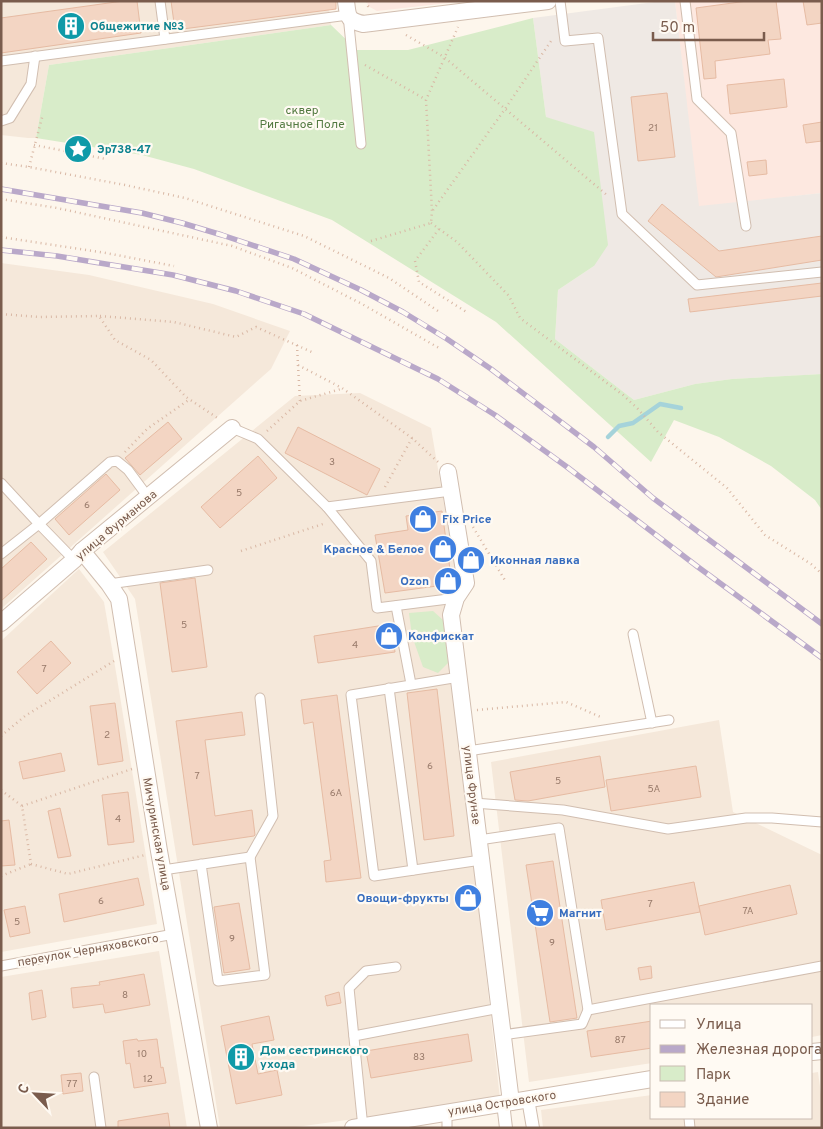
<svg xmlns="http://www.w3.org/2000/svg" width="823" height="1129" font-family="Overpass,sans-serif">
<rect width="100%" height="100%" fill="#fdf6ec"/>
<g fill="#f5e8da">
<polygon points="1,1 328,1 331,25 49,65 36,138 28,138 1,135"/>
<polygon points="1,263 89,275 213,304 290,331 271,369 1,609"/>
<polygon points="360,393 431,428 457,580 445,608 500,1099 289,1128 220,1128 135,599 103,552 295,396"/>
<polygon points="79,569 104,602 117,678 157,924 1,952 1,641"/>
<polygon points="719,720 733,812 822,855 822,1035 812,1037 812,1005 652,1005 652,1063 529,1082 491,762"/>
<polygon points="159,951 187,1128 1,1128 1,977"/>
<polygon points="818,1072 822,1102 822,1128 543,1128 541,1110 652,1095 652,1118 812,1118 812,1073"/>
</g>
<g fill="#fde8e0">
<polygon points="367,1 466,1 377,11 368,6"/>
<polygon points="675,1 822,1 822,193 698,207"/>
</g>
<polygon fill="#efe9e4" points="662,1 675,1 699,206 822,193 822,374 732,379 695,384 634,400 555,339 558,290 594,266 546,117 533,18"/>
<g fill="#d8ecc9">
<polygon points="533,18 546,117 594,132 608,245 594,266 558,290 555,339 634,400 695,384 732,379 822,374 822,510 815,500 771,466 719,437 674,420 651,462 496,322 332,220 194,169 142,155 36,138 49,65 331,25 357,50 408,50"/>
<polygon points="433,611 443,620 448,663 438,673 423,667 412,636 409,613"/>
</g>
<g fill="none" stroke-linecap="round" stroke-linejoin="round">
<polyline stroke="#a5d3da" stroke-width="4.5" points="608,437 619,426 633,423 660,404 681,408"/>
</g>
<g fill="#f3d5c3" stroke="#e6bba3">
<polygon points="123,1 137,1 141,33 1,53 1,18"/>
<polygon points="171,1 336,1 336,9 175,30"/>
<polygon points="747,1 776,1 781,39 768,40 770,54 715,61 716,78 704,79 696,8"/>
<polygon points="803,1 822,1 822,23 807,25"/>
<polygon points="784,79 787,107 730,114 727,85"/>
<polygon points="667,93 675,157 638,161 631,97"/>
<polygon points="822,122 822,141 806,143 803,125"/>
<polygon points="766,160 767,174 749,176 747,162"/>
<polygon points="662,204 719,251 822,236 822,260 716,277 648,221"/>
<polygon points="822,283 822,296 690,312 688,299"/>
<polygon points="168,422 182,439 140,475 125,458"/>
<polygon points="298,427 380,469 367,495 285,453"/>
<polygon points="258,456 277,478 220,528 201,507"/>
<polygon points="106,474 120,490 69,535 55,519"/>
<polygon points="442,511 452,584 385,593 375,535 408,530 406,516"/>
<polygon points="31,542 47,559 1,601 1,569"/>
<polygon points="195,578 207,667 172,672 160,583"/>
<polygon points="391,624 395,652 318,663 314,636"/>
<polygon points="51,641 71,663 37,694 17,672"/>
<polygon points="437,689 454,836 424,840 407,693"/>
<polygon points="337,695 361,878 326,882 324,861 331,860 313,722 304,724 301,700"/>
<polygon points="115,703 123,761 98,765 90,706"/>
<polygon points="242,712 245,735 205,740 215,816 252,810 255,835 254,836 193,845 176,721"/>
<polygon points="61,753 65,771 23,779 19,762"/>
<polygon points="600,756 605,787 528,801 515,800 510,772"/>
<polygon points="696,766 701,797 611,811 606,780"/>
<polygon points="128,792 134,842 108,845 102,795"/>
<polygon points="60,808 71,856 58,858 48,811"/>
<polygon points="9,820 15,865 1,866 1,821"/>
<polygon points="553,861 577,1018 550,1022 526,865"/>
<polygon points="138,878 144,905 64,922 59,894"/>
<polygon points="694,882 700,912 606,930 601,900"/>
<polygon points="790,885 797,914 705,935 699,906"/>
<polygon points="239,903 250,969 224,973 214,907"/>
<polygon points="25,906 30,933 10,937 4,910"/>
<polygon points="651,966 652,978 640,980 638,968"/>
<polygon points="144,974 150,1005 105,1013 103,1004 73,1008 71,988 100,985 99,982"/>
<polygon points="42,990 46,1017 32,1020 29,993"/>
<polygon points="339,992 341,1003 327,1006 325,996"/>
<polygon points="269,1016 274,1040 252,1044 258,1074 277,1070 282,1095 236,1104 221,1026"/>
<polygon points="652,1021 652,1048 591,1057 587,1031"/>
<polygon points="468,1034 472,1061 371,1078 366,1051"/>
<polygon points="137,1039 138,1041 157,1039 161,1068 163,1067 166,1083 134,1088 130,1063 126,1064 123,1041"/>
<polygon points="81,1073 83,1091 63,1094 61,1075"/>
<polygon points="168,1113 170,1128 118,1128 118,1121"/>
</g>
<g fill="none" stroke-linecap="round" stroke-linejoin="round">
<defs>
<g id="service">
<polyline points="160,1 165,39"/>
<polyline points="560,1 565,41 598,38 622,214 697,285 822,272"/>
<polyline points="685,1 697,99 731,133 746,226"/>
<polyline points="1,61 348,15 361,144"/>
<polyline points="1,121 10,118 31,84 35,56"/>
<polyline points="232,428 258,439 327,507 371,561 377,608 456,598"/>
<polyline points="1,483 39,524 110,462 117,461 128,470 148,497"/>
<polyline points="327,507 451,491"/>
<polyline points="1,554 39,524 74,560"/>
<polyline points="109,584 208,570"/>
<polyline points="396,606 411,684"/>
<polyline points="633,634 652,723"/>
<polyline points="459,677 351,695 374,876 481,860"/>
<polyline points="389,688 413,870"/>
<polyline points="468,751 669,720"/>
<polyline points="474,803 563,810 668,829 746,818 772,818 822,822"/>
<polyline points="479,840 559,828 588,1010"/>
<polyline points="250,857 273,816 260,698"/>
<polyline points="163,870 250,857 265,975 218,981 201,864"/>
<polyline points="1,966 174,934"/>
<polyline points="502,1035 582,1024 588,1010 822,966"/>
<polyline points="354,1036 500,1008"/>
<polyline points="94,1077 101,1128"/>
<polyline points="447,1112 447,1128"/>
<polyline points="689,1118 690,1128"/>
<polyline points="363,1128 349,988 366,971 396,967"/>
</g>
<g id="pedestrian">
<polyline points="528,1099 533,1128"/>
<polyline points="503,1103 506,1128"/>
</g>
<g id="minor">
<path d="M346 1C348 17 347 20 363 24L548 1"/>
<polyline points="448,472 466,583 456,598 451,615 511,1102"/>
<polyline points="82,551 109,584 119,599 159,851 209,1128"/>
<polyline points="1,623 74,560 82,551 232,428"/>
<polyline points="812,1052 822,1051"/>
<polyline points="353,1128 652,1079"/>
</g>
</defs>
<use href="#service" stroke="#d1beb0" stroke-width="11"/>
<use href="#pedestrian" stroke="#d1beb0" stroke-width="14"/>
<use href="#minor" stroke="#d1beb0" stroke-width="18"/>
<g stroke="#d9b8a5" stroke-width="2.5" stroke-dasharray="1 4" stroke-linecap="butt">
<polyline points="367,1 368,6 371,8"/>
<polyline points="406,35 444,57 608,196"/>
<polyline points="365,65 425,99"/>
<polyline points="34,145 106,159"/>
<polyline points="1,163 29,167 125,185 185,198 304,236 389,278 438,311"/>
<polyline points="29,167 43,114"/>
<polyline points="1,199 57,208 232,246 292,268 362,304 439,348"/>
<polyline points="433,210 505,109 553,38"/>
<polyline points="431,223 457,242 509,296 520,318 623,395 638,409 658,432 727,488 765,535 811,564 822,574"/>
<polyline points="439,229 415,261 419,282 468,313"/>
<polyline points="1,237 106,253 174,266"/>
<polyline points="371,241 431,223 432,211 426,100 458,27"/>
<polyline points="1,314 39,317 99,316 115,340 151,360 186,397 219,419"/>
<polyline points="100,316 174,322 236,337 256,327 314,353"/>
<polyline points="297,345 298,365 342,388 412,438 438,462"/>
<polyline points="298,365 300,401"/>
<polyline points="267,431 300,401 341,389"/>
<polyline points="125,452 147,429 190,399"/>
<polyline points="385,487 412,438"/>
<polyline points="473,527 506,582"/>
<polyline points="241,551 326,523"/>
<polyline points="477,710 566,702 603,718"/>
<polyline points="1,736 25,716 114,661"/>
<polyline points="1,790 22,806 31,864 68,874 145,855"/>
<polyline points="22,806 132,769"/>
<polyline points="1,876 31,864"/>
</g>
<use href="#service" stroke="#fff" stroke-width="9"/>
<use href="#pedestrian" stroke="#fff" stroke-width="12"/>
<use href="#minor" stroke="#fff" stroke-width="16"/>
<defs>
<g id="rail">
<polyline points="1,189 142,213 182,223 222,235 294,259 361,290 403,312 447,339 491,369 594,447 653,498 822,624"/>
<polyline points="1,250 57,256 173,275 236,291 304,314 438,379 495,415 567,467 698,567 822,658"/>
</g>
</defs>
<use href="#rail" stroke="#b9a8c9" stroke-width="5.5"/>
<use href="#rail" stroke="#fffaf3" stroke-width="4" stroke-dasharray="11" stroke-linecap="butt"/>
</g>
<defs>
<symbol id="building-disc" viewBox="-11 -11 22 22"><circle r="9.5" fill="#0f9aa8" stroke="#fffaf3"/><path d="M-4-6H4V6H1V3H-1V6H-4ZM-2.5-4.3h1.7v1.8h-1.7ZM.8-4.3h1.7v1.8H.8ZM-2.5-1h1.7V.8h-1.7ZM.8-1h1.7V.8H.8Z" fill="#fff"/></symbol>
<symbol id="sight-disc" viewBox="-11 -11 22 22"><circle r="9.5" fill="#0f9aa8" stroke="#fffaf3"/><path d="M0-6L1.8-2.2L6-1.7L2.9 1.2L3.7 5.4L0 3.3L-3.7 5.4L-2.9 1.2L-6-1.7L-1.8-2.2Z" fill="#fff"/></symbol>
<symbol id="shop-disc" viewBox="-11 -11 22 22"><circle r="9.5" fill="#3f7fe0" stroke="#fffaf3"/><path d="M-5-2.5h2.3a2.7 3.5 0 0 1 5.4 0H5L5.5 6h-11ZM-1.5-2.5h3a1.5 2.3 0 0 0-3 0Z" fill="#fff"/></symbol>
<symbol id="supermarket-disc" viewBox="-11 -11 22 22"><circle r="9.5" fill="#3f7fe0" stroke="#fffaf3"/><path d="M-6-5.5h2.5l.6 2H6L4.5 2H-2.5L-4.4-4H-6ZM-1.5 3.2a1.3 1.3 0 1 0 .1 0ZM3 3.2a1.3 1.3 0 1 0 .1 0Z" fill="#fff"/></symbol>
</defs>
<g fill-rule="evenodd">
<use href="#building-disc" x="55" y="10" width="32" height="32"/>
<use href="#sight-disc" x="62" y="133" width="32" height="32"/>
<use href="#shop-disc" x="407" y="503" width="32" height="32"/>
<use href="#shop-disc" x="427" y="533" width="32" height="32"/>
<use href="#shop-disc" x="455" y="544" width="32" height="32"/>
<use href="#shop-disc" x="432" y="565" width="32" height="32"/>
<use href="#shop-disc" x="373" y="620" width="32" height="32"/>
<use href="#shop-disc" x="452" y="882" width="32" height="32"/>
<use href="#supermarket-disc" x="524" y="897" width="32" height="32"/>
<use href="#building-disc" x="225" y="1041" width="32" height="32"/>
</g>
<g text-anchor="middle" stroke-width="4.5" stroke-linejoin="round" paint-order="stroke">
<g font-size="10" fill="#987a6a">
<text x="653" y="131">21</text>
<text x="332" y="465">3</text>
<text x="239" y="496">5</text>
<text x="87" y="508">6</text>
<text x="184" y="628">5</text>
<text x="355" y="648">4</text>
<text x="44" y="672">7</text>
<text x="107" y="738">2</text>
<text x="430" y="769">6</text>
<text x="197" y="779">7</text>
<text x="558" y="784">5</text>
<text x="654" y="792">5А</text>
<text x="336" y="796">6А</text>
<text x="118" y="822">4</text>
<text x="101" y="904">6</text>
<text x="650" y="907">7</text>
<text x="748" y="914">7А</text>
<text x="17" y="925">5</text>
<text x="232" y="942">9</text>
<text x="552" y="946">9</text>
<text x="125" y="998">8</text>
<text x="620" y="1043">87</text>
<text x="142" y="1057">10</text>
<text x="419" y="1060">83</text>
<text x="148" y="1082">12</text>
<text x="72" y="1087">77</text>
</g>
<g font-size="12" font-weight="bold" fill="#0d838f" stroke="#fffaf3" text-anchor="start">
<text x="90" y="30">Общежитие №3</text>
<text x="97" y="153">Эр738-47</text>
<text x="260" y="1054">Дом сестринского<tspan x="260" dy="14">ухода</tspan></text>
</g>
<g font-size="12" fill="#537a41" stroke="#fffaf3">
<text x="302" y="114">сквер<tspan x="302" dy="14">Ригачное Поле</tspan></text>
</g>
<g font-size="12" font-weight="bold" fill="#366cbe" stroke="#fffaf3" text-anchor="start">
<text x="442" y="523">Fix Price</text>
<text x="424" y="553" text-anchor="end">Красное &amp; Белое</text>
<text x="490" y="564">Иконная лавка</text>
<text x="429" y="585" text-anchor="end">Ozon</text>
<text x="408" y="640">Конфискат</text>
<text x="449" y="902" text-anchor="end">Овощи-фрукты</text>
<text x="559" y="917">Магнит</text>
</g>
<g font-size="12" fill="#7a5c4d" stroke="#fffaf3">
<text transform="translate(116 525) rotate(-40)" y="4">улица Фурманова</text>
<text transform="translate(472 785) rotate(83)" y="4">улица Фрунзе</text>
<text transform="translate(157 834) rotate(80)" y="4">Мичуринская улица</text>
<text transform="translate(88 950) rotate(-10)" y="4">переулок Черняховского</text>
<text transform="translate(502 1103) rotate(-9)" y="4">улица Островского</text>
</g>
</g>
<rect width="823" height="1129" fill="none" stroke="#7a5c4d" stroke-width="5"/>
<rect x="650" y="1004" width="162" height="115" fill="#fffaf3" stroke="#cabbb1"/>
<rect x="660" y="1020" width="25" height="8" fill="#ffffff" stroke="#cabbb1"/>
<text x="696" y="1029" font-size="15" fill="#7a5c4d">Улица</text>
<rect x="660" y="1045" width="25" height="8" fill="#b9a8c9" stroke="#cabbb1"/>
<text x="696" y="1054" font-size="15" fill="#7a5c4d">Железная дорога</text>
<rect x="660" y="1066" width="25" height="15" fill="#d8ecc9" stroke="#cabbb1"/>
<text x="696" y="1079" font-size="15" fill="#7a5c4d">Парк</text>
<rect x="660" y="1092" width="25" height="15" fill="#f3d5c3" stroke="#cabbb1"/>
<text x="696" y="1104" font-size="15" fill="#7a5c4d">Здание</text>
<g transform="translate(35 1094) rotate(295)" stroke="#fffaf3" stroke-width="4" paint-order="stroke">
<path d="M0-4L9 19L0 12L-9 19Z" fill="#7a5c4d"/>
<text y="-8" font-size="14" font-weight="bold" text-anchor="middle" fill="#7a5c4d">С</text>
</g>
<path d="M653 32v8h111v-8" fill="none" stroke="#7a5c4d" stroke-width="2.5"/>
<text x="660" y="32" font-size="15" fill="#7a5c4d" stroke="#fffaf3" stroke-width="4" paint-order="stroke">50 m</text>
</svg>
